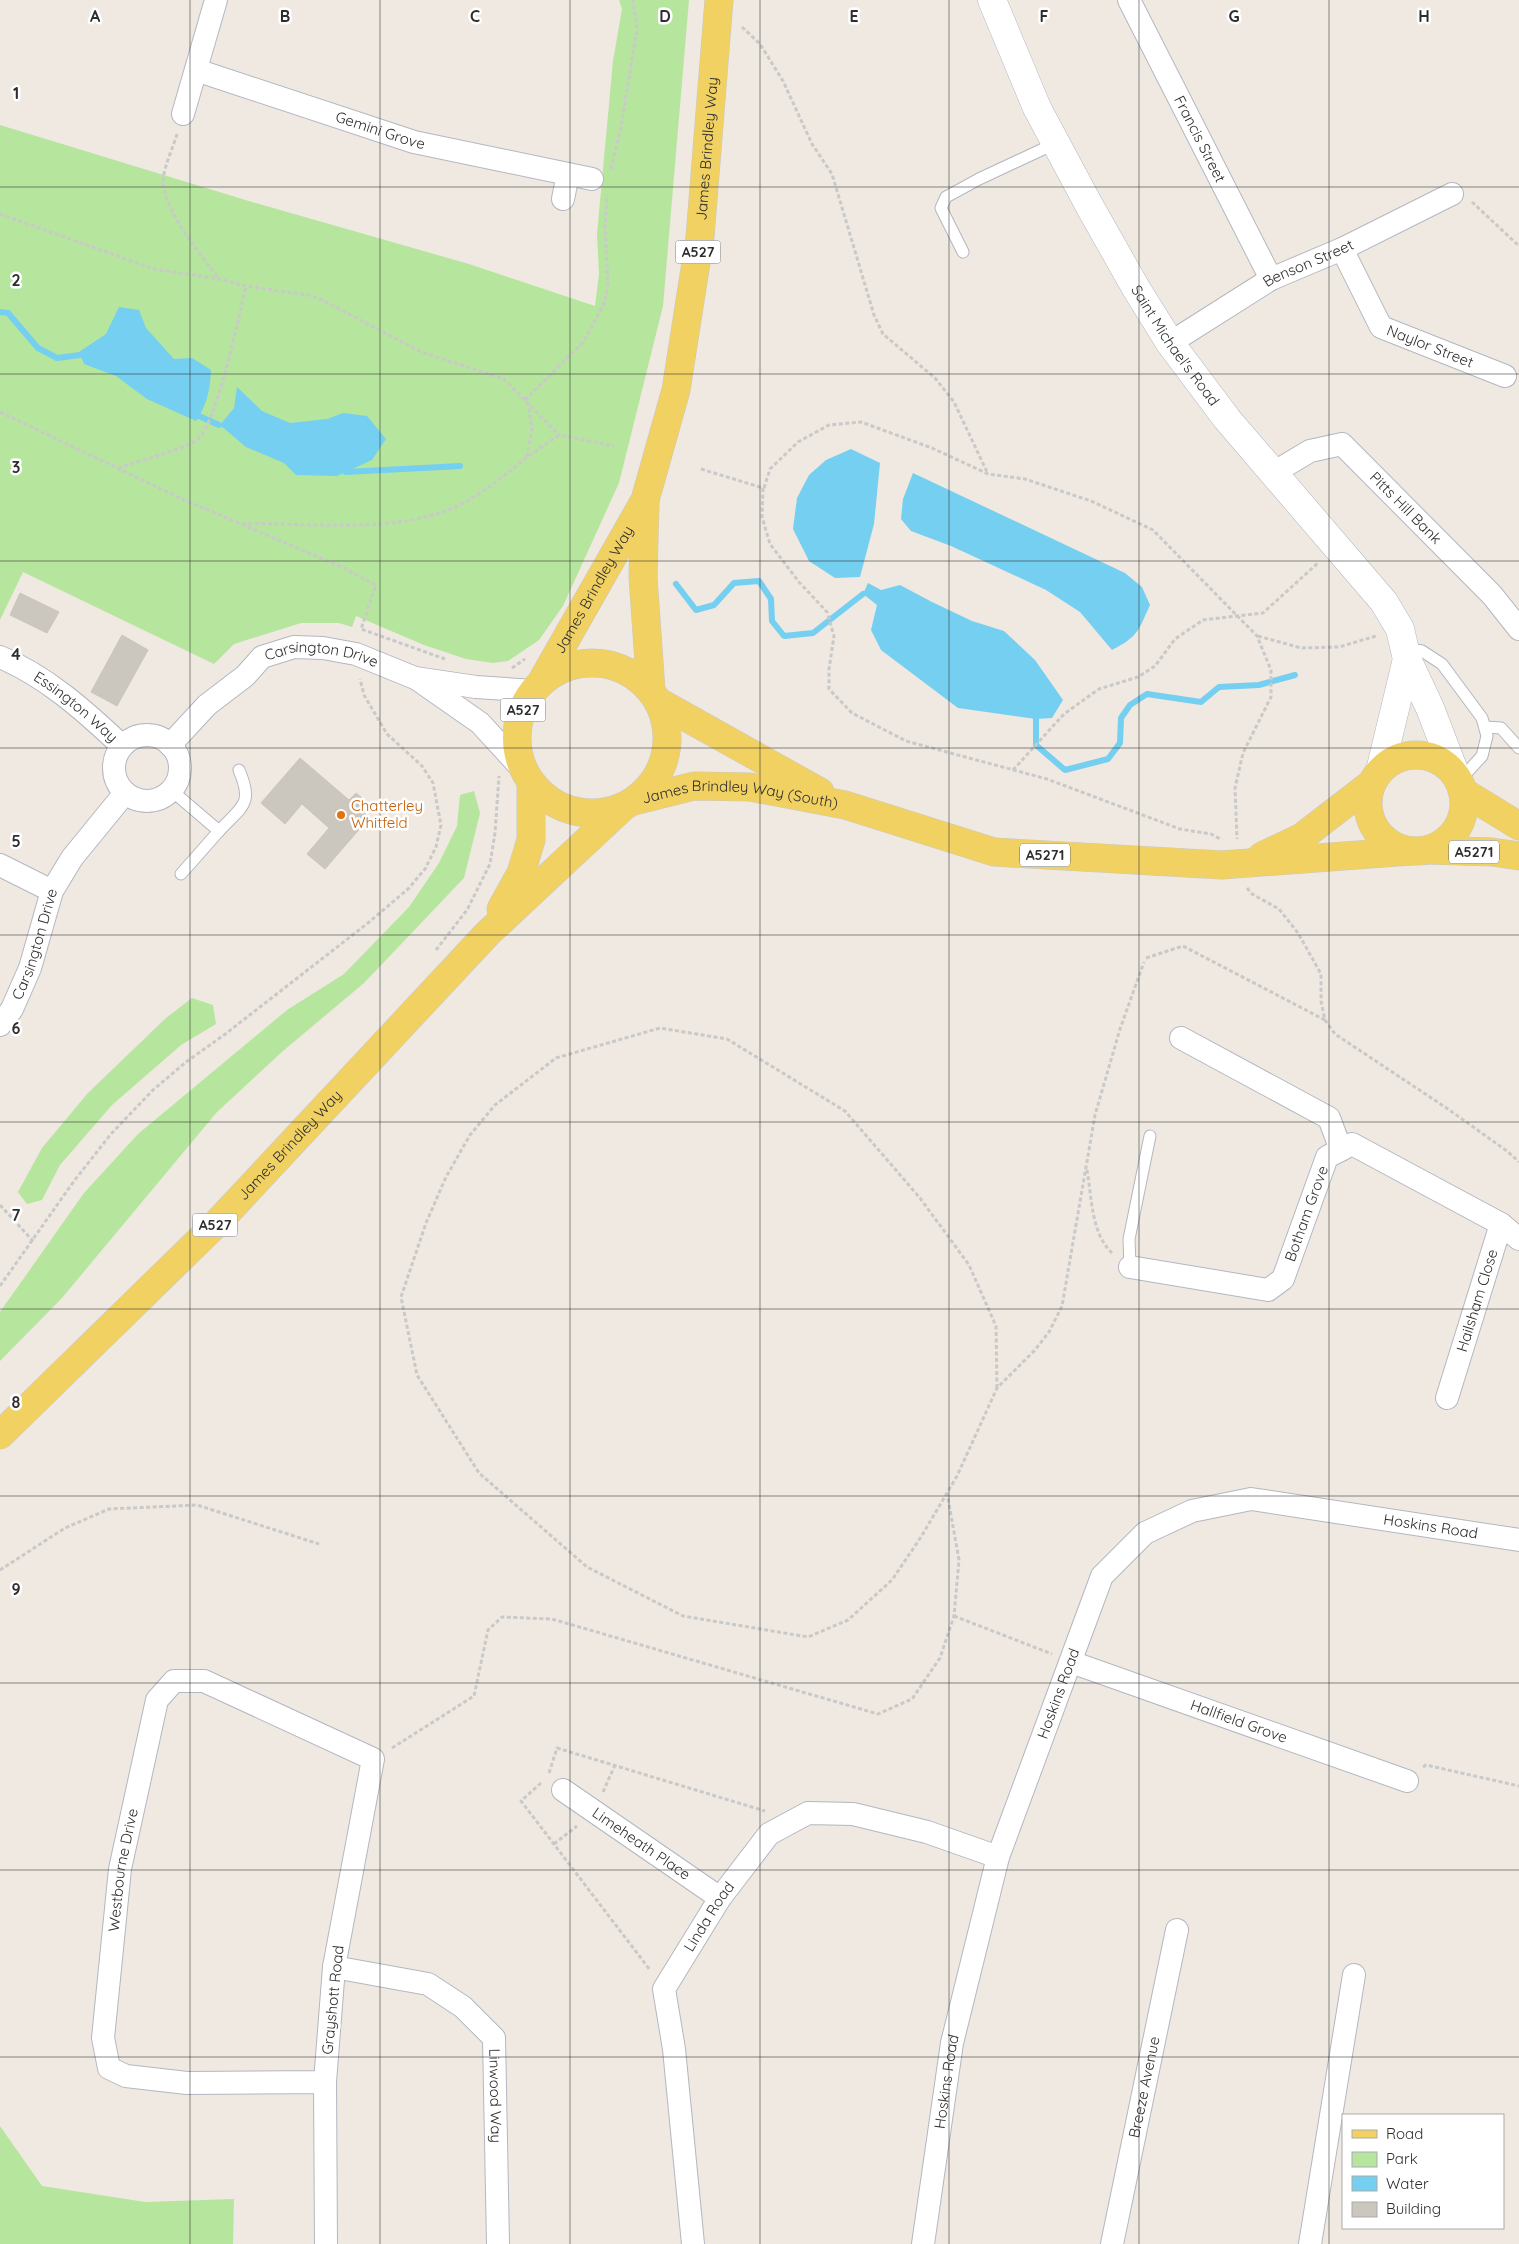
<svg xmlns="http://www.w3.org/2000/svg" width="1519" height="2244" font-family="Quicksand,sans-serif">
<rect width="100%" height="100%" fill="#efe9e1"/>
<g fill="#b6e59e">
<polygon points="619,0 689,0 663,306 619,483 563,606 539,640 508,661 493,663 466,659 424,645 356,616 352,627 339,623 301,623 234,644 214,664 23,572 0,620 0,125 252,202 469,264 595,306 599,274 597,234 613,61 622,9"/>
<polygon points="474,791 480,813 464,878 364,983 283,1051 217,1112 62,1298 0,1361 0,1312 84,1193 138,1134 287,1010 344,974 409,907 439,863 457,826 460,795"/>
<polygon points="192,998 213,1005 216,1024 181,1045 112,1105 60,1165 42,1200 27,1204 18,1192 42,1148 88,1093 166,1018"/>
<polygon points="0,2126 42,2186 145,2202 234,2199 233,2244 0,2244"/>
</g>
<g fill="#75cff0">
<path d="M119 307 139 310 146 328 174 359 192 358 211 370C210 391 207 404 196 421L147 399 116 376 84 364 79 352 106 334Z"/>
<polygon points="237,387 262,411 290,423 327,419 343,413 367,416 386,439 372,460 337,476 296,475 284,463 246,447 220,425 234,408"/>
<polygon points="851,449 880,463 874,524 860,577 835,578 809,561 793,529 797,498 809,475 826,460"/>
<path d="M913 473 1125 573 1142 587 1150 605C1138 631 1139 636 1112 650L1080 612 1046 590 951 546 911 531 901 519 903 499Z"/>
<polygon points="868,583 881,590 900,585 932,602 972,621 1004,631 1035,660 1063,700 1052,718 1036,719 958,708 881,650 871,630 877,605 863,594"/>
</g>
<g fill="none" stroke-linecap="round" stroke-linejoin="round">
<g stroke="#75cff0" stroke-width="6">
<polyline points="0,312 8,313 38,348 57,358 80,355"/>
<polyline points="199,416 219,425"/>
<polyline points="346,472 460,466"/>
<polyline points="676,584 696,610 714,605 734,583 759,581 771,599 772,621 784,636 813,633 863,594"/>
<polyline points="1036,719 1036,745 1065,770 1108,759 1120,743 1121,718 1130,705 1147,694 1201,702 1219,687 1259,685 1295,675"/>
</g>
</g>
<g fill="#cbc7bf" stroke="#cbc5ba">
<polygon points="20,593 59,612 47,633 10,615"/>
<polygon points="122,635 148,650 117,706 91,692"/>
<polygon points="300,758 349,800 356,793 370,805 364,813 369,818 325,869 307,854 329,828 302,804 285,824 261,803"/>
</g>
<g fill="none" stroke-linecap="round" stroke-linejoin="round">
<defs>
<g id="lane">
<polyline points="963,252 941,208 946,197 979,179 1056,143"/>
<polyline points="1404,648 1422,651 1442,664 1482,718 1487,736 1482,756 1459,781"/>
<polyline points="1485,727 1501,728 1519,748"/>
<polyline points="171,790 219,831 181,874"/>
<path d="M219 831C242 806 254 805 239 770"/>
<polyline points="1130,1267 1129,1239 1150,1136"/>
</g>
<g id="street">
<path id="s1" d="M1129 0 1271 279"/>
<path id="s2" d="M196 70 414 142 592 179"/>
<polyline points="183,114 216,0"/>
<polyline points="563,199 568,174"/>
<path id="s3" d="M1342 249 1381 327 1505 376"/>
<path id="s4" d="M1170 343 1271 279 1342 249 1452 194"/>
<path id="s5" d="M1273 473 1310 451 1342 444 1492 595 1519 629"/>
<path id="s6" d="M0 657C46 676 86 712 122 746"/>
<polyline points="417,679 480,723 524,771"/>
<circle cx="147" cy="768" r="33"/>
<path id="s7" d="M170 745 207 705 245 676 262 657 294 647 323 648 356 654 415 678 476 687 534 691"/>
<polyline points="0,865 52,891"/>
<path id="s8" d="M0 1025 12 1009 30 968 52 891 72 858 125 793"/>
<polyline points="1181,1038 1329,1118 1341,1150"/>
<path id="s9" d="M1130 1267 1268 1290 1283 1279 1327 1157 1352 1144 1501 1224"/>
<path id="s10" d="M1447 1398 1501 1224 1519 1239"/>
<path id="s11" d="M1071 1662 1407 1781"/>
<path id="s12" d="M563 1790 720 1898"/>
<path id="s13" d="M334 1967 428 1984 463 2007 494 2038 498 2244"/>
<path id="s14" d="M325 2082 187 2083 126 2076 109 2068 103 2038 120 1869 157 1700 174 1681H204L373 1759 334 1967 325 2082 326 2244"/>
<path id="s15" d="M693 2244 674 2049 664 1989 720 1898 769 1834 808 1813 853 1814 927 1832 998 1857"/>
<path id="s16" d="M923 2244 952 2043 998 1857 1102 1576 1145 1533 1192 1511 1251 1499 1519 1540"/>
<path id="s17" d="M1112 2244 1177 1930"/>
<polyline points="1310,2244 1354,1975"/>
</g>
<g id="secondary">
<path id="s18" d="M992 0 1037 108 1090 207 1137 290 1170 343 1227 419 1384 602 1400 629 1407 659 1430 708 1456 776"/>
<polyline points="1380,771 1407,659"/>
</g>
<g id="primary">
<polyline points="645,504 643,577 651,690"/>
<circle cx="592" cy="738" r="75"/>
<path id="s19" d="M542 681 645 500 676 390 700 237 719 0"/>
<polyline points="659,702 820,792"/>
<circle cx="1416" cy="803" r="48"/>
<polyline points="1462,791 1519,826"/>
<path id="s20" d="M634 801 694 786 750 787 845 805 994 852 1222 865 1411 851"/>
<polyline points="1428,850 1492,852 1519,856"/>
<polyline points="1262,856 1302,837 1372,783"/>
<polyline points="501,909 521,873 531,840 531,782"/>
<path id="s21" d="M0 1435 219 1221 488 933 622 808"/>
</g>
</defs>
<use href="#lane" stroke="#b4b7c1" stroke-width="13"/>
<use href="#street" stroke="#b4b7c1" stroke-width="24"/>
<use href="#secondary" stroke="#b4b7c1" stroke-width="29"/>
<use href="#primary" stroke="#c9c9c9" stroke-width="29"/>
<g stroke="#c9c9c9" stroke-width="3" stroke-dasharray="4 2.5" stroke-linecap="butt">
<polyline points="742,27 760,44 783,81 812,144 832,174 874,315 883,334 935,378 954,402 988,474"/>
<path d="M177 134C173 148 165 164 163 179 161 208 202 256 219 279"/>
<polyline points="611,169 621,127 637,29 633,0"/>
<polyline points="1472,202 1519,246"/>
<polyline points="0,214 154,269 219,279 246,286 308,295 322,300 421,352 504,379 559,435"/>
<polyline points="525,400 584,341 604,304 608,286 605,229 607,195"/>
<polyline points="0,412 182,499 342,567 376,585 361,629 445,659"/>
<polyline points="527,457 532,428 528,404"/>
<path d="M118 468C135 462 186 449 198 439 217 423 239 315 246 286"/>
<polyline points="701,469 763,488 762,517 770,544 799,582 827,612 834,636 829,669 829,689 852,713 906,741 1047,779 1180,829 1211,834 1222,840"/>
<polyline points="764,488 770,469 798,442 829,425 861,422 932,448 988,474 1025,479 1091,501 1153,530 1257,636 1271,670 1271,697 1243,753 1235,788 1237,839"/>
<path d="M242 524C310 522 401 536 463 503 486 491 505 475 525 459 536 450 548 443 559 435L614 446"/>
<polyline points="1258,636 1301,648 1339,647 1376,636"/>
<polyline points="512,668 525,659"/>
<polyline points="1013,770 1064,714 1099,689 1138,677 1155,666 1175,639 1203,620 1263,613 1319,562"/>
<polyline points="1247,888 1252,894 1279,909 1298,933 1321,974 1321,1001 1325,1020 1335,1034 1445,1107 1507,1151 1519,1162"/>
<polyline points="436,950 467,910 490,864 495,833 499,776"/>
<polyline points="1146,958 1183,946 1325,1020"/>
<path d="M1087 1170C1092 1198 1091 1233 1112 1253"/>
<polyline points="0,1205 33,1241"/>
<polyline points="0,1286 74,1181 111,1134 153,1090 186,1062 224,1035 368,923 408,889 425,869 436,847 441,825 433,783 422,766 387,734 364,695 360,679"/>
<polyline points="997,1388 996,1326 969,1265 920,1198 845,1111 727,1039 660,1028 556,1058 495,1105 470,1135 446,1177 426,1223 401,1297 417,1375 479,1473 587,1567 683,1616 808,1637 848,1620 892,1580 921,1537 957,1476 997,1388 1035,1350 1049,1332 1062,1306 1095,1115 1120,1029 1144,962"/>
<polyline points="0,1570 65,1528 109,1509 197,1505 319,1544"/>
<polyline points="954,1616 1052,1654"/>
<polyline points="392,1748 474,1696 488,1630 502,1617 552,1619 878,1714 912,1699 940,1658 954,1616 959,1560 947,1493"/>
<polyline points="1423,1767 1426,1765 1519,1786"/>
<polyline points="549,1773 557,1748 765,1811"/>
<polyline points="541,1783 521,1801 650,1970"/>
<polyline points="603,1792 615,1765"/>
<polyline points="554,1844 577,1826"/>
</g>
<use href="#lane" stroke="#fff" stroke-width="11"/>
<use href="#street" stroke="#fff" stroke-width="22"/>
<use href="#secondary" stroke="#fff" stroke-width="28"/>
<use href="#primary" stroke="#f2d163" stroke-width="28"/>
</g>
<path fill="none" stroke="#2e2e2e" stroke-width="1" stroke-opacity="0.55" d="M190 0V2244M380 0V2244M570 0V2244M760 0V2244M949 0V2244M1139 0V2244M1329 0V2244M0 187H1519M0 374H1519M0 561H1519M0 748H1519M0 935H1519M0 1122H1519M0 1309H1519M0 1496H1519M0 1683H1519M0 1870H1519M0 2057H1519"/>
<circle fill="#e8710a" stroke="#fff" stroke-width="2" cx="341" cy="815" r="5"/>
<g text-anchor="middle" stroke-width="5" stroke-linejoin="round" paint-order="stroke">
<g fill="#fff" stroke="#6d6d6d" stroke-width="1">
<rect x="675.5" y="240.5" width="45" height="23" rx="4"/>
<rect x="500.5" y="698.5" width="45" height="23" rx="4"/>
<rect x="1449" y="840.5" width="50" height="23" rx="4"/>
<rect x="1020" y="843.5" width="50" height="23" rx="4"/>
<rect x="192.5" y="1213.5" width="45" height="23" rx="4"/>
</g>
<g font-size="14" font-weight="bold" fill="#2e2e2e">
<text x="698" y="257">A527</text>
<text x="523" y="715">A527</text>
<text x="1474" y="857">A5271</text>
<text x="1045" y="860">A5271</text>
<text x="215" y="1230">A527</text>
</g>
<g font-size="15" fill="#2e2e2e" stroke="#fff">
<text dy="5" stroke="none"><textPath href="#s2" startOffset="194">Gemini Grove</textPath></text>
<text dy="5" stroke="none"><textPath href="#s1" startOffset="156">Francis Street</textPath></text>
<text dy="5" stroke="none"><textPath href="#s19" startOffset="566">James Brindley Way</textPath></text>
<text dy="5" stroke="none"><textPath href="#s4" startOffset="160">Benson Street</textPath></text>
<text dy="5" stroke="none"><textPath href="#s18" startOffset="392">Saint Michael's Road</textPath></text>
<text dy="5" stroke="none"><textPath href="#s3" startOffset="140">Naylor Street</textPath></text>
<text dy="5" stroke="none"><textPath href="#s5" startOffset="166">Pitts Hill Bank</textPath></text>
<text dy="5" stroke="none"><textPath href="#s19" startOffset="105">James Brindley Way</textPath></text>
<text dy="5" stroke="none"><textPath href="#s7" startOffset="189">Carsington Drive</textPath></text>
<text dy="5" stroke="none"><textPath href="#s6" startOffset="91">Essington Way</textPath></text>
<text dy="5" stroke="none"><textPath href="#s20" startOffset="108">James Brindley Way (South)</textPath></text>
<text dy="5" stroke="none"><textPath href="#s8" startOffset="89">Carsington Drive</textPath></text>
<text dy="5" stroke="none"><textPath href="#s21" startOffset="410">James Brindley Way</textPath></text>
<text dy="5" stroke="none"><textPath href="#s9" startOffset="228">Botham Grove</textPath></text>
<text dy="5" stroke="none"><textPath href="#s10" startOffset="102">Hailsham Close</textPath></text>
<text dy="5" stroke="none"><textPath href="#s16" startOffset="1049">Hoskins Road</textPath></text>
<text dy="5" stroke="none"><textPath href="#s16" startOffset="569">Hoskins Road</textPath></text>
<text dy="5" stroke="none"><textPath href="#s11" startOffset="178">Hallfield Grove</textPath></text>
<text dy="5" stroke="none"><textPath href="#s12" startOffset="95">Limeheath Place</textPath></text>
<text dy="5" stroke="none"><textPath href="#s14" startOffset="418">Westbourne Drive</textPath></text>
<text dy="5" stroke="none"><textPath href="#s15" startOffset="342">Linda Road</textPath></text>
<text transform="translate(333 2000) rotate(-84)" y="5">Grayshott Road</text>
<text dy="5" stroke="none"><textPath href="#s16" startOffset="164">Hoskins Road</textPath></text>
<text dy="5" stroke="none"><textPath href="#s17" startOffset="160">Breeze Avenue</textPath></text>
<text dy="5" stroke="none"><textPath href="#s13" startOffset="239">Linwood Way</textPath></text>
</g>
<g font-size="15" fill="#c56008" stroke="#fff" text-anchor="start">
<text x="351" y="811">Chatterley<tspan x="351" dy="17">Whitfeld</tspan></text>
</g>
</g>
<g font-size="16" text-anchor="middle" font-weight="bold" fill="#2e2e2e" stroke="#fff" stroke-width="5" stroke-linejoin="round" paint-order="stroke">
<text x="95" y="22">A</text>
<text x="285" y="22">B</text>
<text x="475" y="22">C</text>
<text x="665" y="22">D</text>
<text x="854" y="22">E</text>
<text x="1044" y="22">F</text>
<text x="1234" y="22">G</text>
<text x="1424" y="22">H</text>
<text x="16" y="99">1</text>
<text x="16" y="286">2</text>
<text x="16" y="473">3</text>
<text x="16" y="660">4</text>
<text x="16" y="847">5</text>
<text x="16" y="1034">6</text>
<text x="16" y="1221">7</text>
<text x="16" y="1408">8</text>
<text x="16" y="1595">9</text>
</g>
<rect x="1342" y="2114" width="162" height="115" fill="#ffffff" stroke="#ababab"/>
<rect x="1352" y="2130" width="25" height="8" fill="#f2d163" stroke="#ababab"/>
<text x="1386" y="2139" font-size="15" fill="#2e2e2e">Road</text>
<rect x="1352" y="2152" width="25" height="15" fill="#b6e59e" stroke="#ababab"/>
<text x="1386" y="2164" font-size="15" fill="#2e2e2e">Park</text>
<rect x="1352" y="2176" width="25" height="15" fill="#75cff0" stroke="#ababab"/>
<text x="1386" y="2189" font-size="15" fill="#2e2e2e">Water</text>
<rect x="1352" y="2202" width="25" height="15" fill="#cbc7bf" stroke="#ababab"/>
<text x="1386" y="2214" font-size="15" fill="#2e2e2e">Building</text>
</svg>
